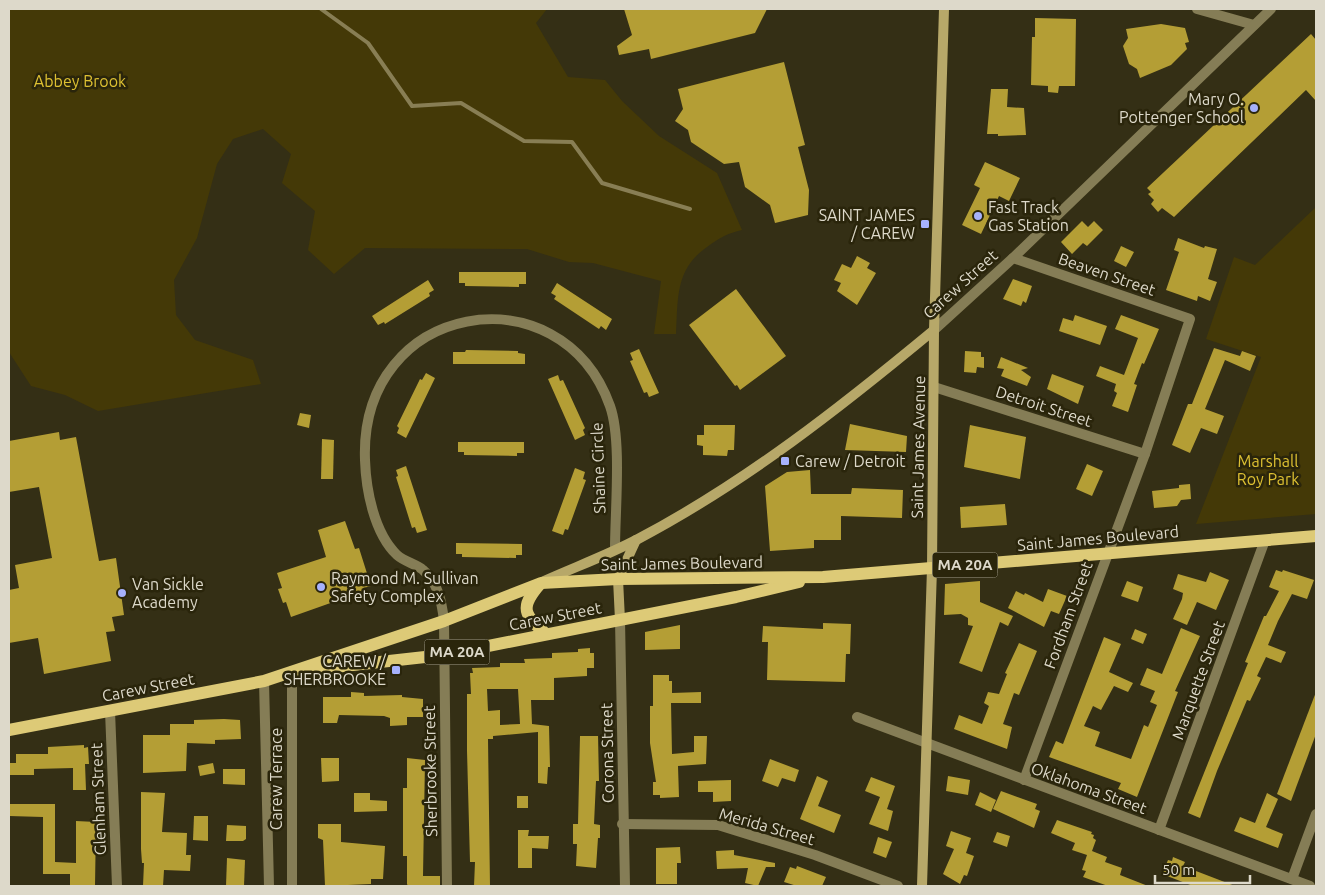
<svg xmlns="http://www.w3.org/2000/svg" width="1325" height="895" font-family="Ubuntu,sans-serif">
<rect width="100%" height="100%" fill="#342f15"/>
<g fill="#443907">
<path d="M9 9H547L536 23 568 77 605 80 622 101 659 136 717 173 742 230C728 233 719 238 707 247 675 269 678 299 676 334H654L661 281 593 263 569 262 527 249 365 248 334 274 308 250 315 211 282 183 291 154 263 129 233 139 217 164 197 238 174 280 176 315 195 340 253 360 261 384 98 411 65 395 31 386 9 352Z"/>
<polygon points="1316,207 1316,514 1196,524 1261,357 1206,339 1234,257 1255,265"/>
</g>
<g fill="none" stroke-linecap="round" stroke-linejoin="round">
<polyline stroke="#887e54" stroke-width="4" points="321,9 368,43 412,106 461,103 524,141 572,142 602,183 690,209"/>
</g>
<g fill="#b49e35" fill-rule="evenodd">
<polygon points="624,9 767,9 755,33 651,59 649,49 619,55 617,46 632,35"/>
<polygon points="1035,18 1076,19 1075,86 1059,86 1058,93 1048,92 1048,86 1031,85 1032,37 1035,37"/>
<polygon points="1161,24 1185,28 1189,42 1185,43 1187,49 1171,65 1140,78 1137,69 1129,64 1123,46 1128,38 1126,29"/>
<polygon points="1311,34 1316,40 1316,101 1306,90 1174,217 1162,208 1158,212 1151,204 1154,200 1148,194 1151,192 1147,188"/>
<polygon points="784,62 805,145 798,147 809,190 808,215 775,223 770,205 745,187 739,162 724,164 691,142 688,130 675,121 683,109 678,89"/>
<polygon points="991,89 1008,89 1007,107 1024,108 1026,135 998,136 998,134 987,134"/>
<polygon points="985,162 1020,178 1009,201 999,196 981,234 962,225 980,188 974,185"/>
<polygon points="1082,221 1088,227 1094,221 1103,230 1087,246 1083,243 1072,254 1061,242"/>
<polygon points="1178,238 1204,248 1205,246 1217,249 1208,279 1217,282 1210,301 1198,296 1197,301 1166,290 1179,252 1174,250"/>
<polygon points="1121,246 1134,252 1126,267 1114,261"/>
<polygon points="857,256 870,263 867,268 876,273 857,305 837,291 841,283 834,280 842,264 851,268"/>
<polygon points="459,272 526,272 526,284 519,284 519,287 465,286 465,283 459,283"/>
<polygon points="1013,279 1032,286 1026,303 1023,301 1021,306 1003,299"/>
<polygon points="428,280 434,290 429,293 430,296 385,324 384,322 378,325 372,316"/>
<polygon points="557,283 612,319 606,330 601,326 599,329 554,299 556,296 551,293"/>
<polygon points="736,289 786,356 740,390 737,385 735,386 689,325"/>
<polygon points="1075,315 1107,326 1100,345 1059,331 1063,318 1073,321"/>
<polygon points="1121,315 1159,329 1144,364 1142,363 1134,384 1137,385 1128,412 1112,406 1117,393 1114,391 1116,384 1096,376 1100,366 1124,375 1138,338 1115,329"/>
<polygon points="1214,348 1240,356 1242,351 1256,356 1250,371 1225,360 1205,409 1224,416 1217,434 1201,428 1190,453 1172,445 1188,404 1192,404"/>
<polygon points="639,349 659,393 649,397 647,392 644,393 630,361 633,360 630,353"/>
<polygon points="466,350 518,351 518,353 525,354 525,364 453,364 453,352 465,352"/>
<polygon points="965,351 981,352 981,357 984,357 984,368 977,367 976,373 964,372"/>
<polygon points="1001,357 1028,368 1021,370 1031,377 1027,386 1001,376 1004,369 997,368"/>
<polygon points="426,373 435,378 406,438 397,433 399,428 397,426 420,379 422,380"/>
<polygon points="1052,374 1084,386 1078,404 1047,389"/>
<polygon points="558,375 560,381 563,380 585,428 583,430 585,435 575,440 548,379"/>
<polygon points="300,413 311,415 309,428 297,425"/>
<polygon points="850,424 907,436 906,452 845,450"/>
<polygon points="704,425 735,425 734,450 728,450 727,456 703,455 703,446 697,445 697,435 704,435"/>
<polygon points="970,425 1026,437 1020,479 964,467"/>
<polygon points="59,432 60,440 76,437 99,561 116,558 124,615 112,617 115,631 106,632 111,661 44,674 38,638 9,643 9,590 19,588 15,565 52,558 39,487 9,492 9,441"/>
<polygon points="322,439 334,440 333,479 321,479"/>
<polygon points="458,442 524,442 524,453 517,453 517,456 464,455 464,452 458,452"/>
<polygon points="1087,464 1103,471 1092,496 1076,489"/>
<polygon points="406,466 427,530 417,533 415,527 412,528 396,477 398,476 396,470"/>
<polygon points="575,468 585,472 583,479 586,480 568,530 565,529 563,535 552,531"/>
<polygon points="810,470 811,494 851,494 852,488 903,490 902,518 841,516 841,540 814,540 814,548 770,551 765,486 787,472"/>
<polygon points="1190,484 1191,499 1181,500 1177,506 1154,508 1152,491 1179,488 1179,485"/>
<polygon points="1005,504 1007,525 961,528 960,507"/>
<polygon points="345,521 355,549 359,548 371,586 363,588 365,595 340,603 339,600 291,617 286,602 283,603 278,589 282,588 277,573 326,557 318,530"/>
<polygon points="456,543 522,544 522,555 516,555 516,558 462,557 462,554 456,554"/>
<polygon points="1276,570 1282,572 1283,570 1314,580 1307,599 1292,594 1278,621 1268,645 1286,652 1281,663 1266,657 1257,676 1261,678 1250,701 1247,700 1217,771 1200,818 1188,813 1248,663 1245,662 1264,616 1266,616 1279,591 1269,587"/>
<polygon points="1210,572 1229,580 1216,610 1197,602 1187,625 1173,619 1182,599 1183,593 1173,589 1178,574 1206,582"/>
<polygon points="980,581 980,602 1013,616 1008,626 1000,622 982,672 959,663 973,626 968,625 968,618 961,614 944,615 945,584"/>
<polygon points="1127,581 1143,587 1138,602 1121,596"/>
<polygon points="1048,589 1067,596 1059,614 1051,611 1044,627 1008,608 1016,591 1024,595 1025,593 1043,602"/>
<polygon points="823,623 851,624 850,654 846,654 845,682 767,680 768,642 762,642 763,626 823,629"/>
<polygon points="680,625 680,649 645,650 645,632"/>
<polygon points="1181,628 1200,636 1175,691 1178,692 1137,797 1118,789 1121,783 1049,757 1056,741 1063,744 1104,637 1121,644 1109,672 1133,683 1128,692 1114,686 1101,710 1093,706 1084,726 1100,732 1095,746 1131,759 1144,725 1148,727 1157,705 1150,702 1155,691 1140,685 1147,668 1162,674"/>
<polygon points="1135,629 1147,634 1143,644 1131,639"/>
<polygon points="1019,643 1037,651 1019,695 1014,693 1003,724 1012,727 1007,749 954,729 959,715 982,724 989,706 984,703 988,692 999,694 1007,674 1005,673"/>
<path d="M590 648V653H594V668H587V676L554 678V700H531L532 724 549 726 550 767H548L547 784 538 783V732L493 736V739H488L490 886H474L475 862H470L467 751V694H471L470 673H473L472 668 500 667V663H525L524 659 552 658V653L578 652V649ZM487 689H518L520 724 500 725V710L488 711Z"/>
<polygon points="653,675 669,675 669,681 672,681 672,693 701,692 701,703 671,703 672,754 694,752 694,736 707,736 706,764 678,766 679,797 660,798 660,795 653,795 653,782 656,782 650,743 650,706 653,706"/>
<polygon points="351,692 364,693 364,696 402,695 402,697 423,699 423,717 407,717 407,725 390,726 390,718 384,716 339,715 337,723 323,723 323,697 351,697"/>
<polygon points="1316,692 1316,734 1291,801 1277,794"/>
<polygon points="224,719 240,720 241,739 215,740 215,744 187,743 186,771 143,773 143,735 170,735 170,724 194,724 194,720"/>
<polygon points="580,736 598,736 599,781 596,781 594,824 600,825 600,838 598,838 596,868 576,866 577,844 573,844 573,824 578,824"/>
<polygon points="84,745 84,748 88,747 89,764 85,764 86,790 73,790 73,768 34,769 34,775 9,775 9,763 16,763 16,754 48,754 48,747"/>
<polygon points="321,758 339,758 339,781 322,782"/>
<polygon points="407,758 425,760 423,876 440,876 440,885 408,886 407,884 407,856 403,856 403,788 407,788"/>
<polygon points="770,759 799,770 795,782 782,778 778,787 762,781"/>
<polygon points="213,763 215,773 200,776 198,766"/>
<polygon points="223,769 245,769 245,785 223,784"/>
<polygon points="817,776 828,781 818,806 841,815 834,833 800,819"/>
<polygon points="948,776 970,780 968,795 946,791"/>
<polygon points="871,777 895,786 887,809 893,811 888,831 869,824 880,797 865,791"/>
<polygon points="731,780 731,801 713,802 713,792 698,792 698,781"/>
<polygon points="1001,791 1037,804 1035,809 1040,811 1034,828 993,809"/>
<polygon points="141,792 165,793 162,832 187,833 186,855 191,855 190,871 164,870 163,886 143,886 144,863 142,863 141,849"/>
<polygon points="980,792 996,800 991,812 975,805"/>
<polygon points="354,793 370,793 370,800 387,801 387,811 354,812"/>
<polygon points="1267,793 1278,799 1266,827 1283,834 1278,848 1234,831 1240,817 1255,823"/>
<rect x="517" y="796" width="11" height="12"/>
<polygon points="9,804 55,804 55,862 76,863 76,821 96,822 95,886 70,886 70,874 43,874 43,817 9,816"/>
<polygon points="194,816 208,816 208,841 193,840"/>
<polygon points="1057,820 1092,832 1091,834 1094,835 1093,838 1096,840 1092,851 1107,857 1105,862 1122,868 1120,875 1148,886 1108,886 1083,877 1086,871 1082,870 1087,855 1072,850 1075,843 1051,833"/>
<polygon points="318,824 341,824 341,842 385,846 383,879 371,879 371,884 325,886 323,840 318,838"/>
<polygon points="227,825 246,826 246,839 243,841 226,841"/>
<polygon points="518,830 529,830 528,836 549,836 548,849 532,848 532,868 518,868"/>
<polygon points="951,831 971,838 966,853 974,856 967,876 964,875 960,884 943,874 954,849 946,846"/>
<polygon points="997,832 1010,836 1007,847 993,842"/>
<polygon points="878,837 892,842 886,858 873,853"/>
<polygon points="680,847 681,863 677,863 677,884 656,884 656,848"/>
<polygon points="734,850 734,855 775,863 775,867 766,867 758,886 745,883 748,868 717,869 716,851"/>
<polygon points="1173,857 1185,862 1183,866 1235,886 1193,886 1162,874 1168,860 1172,861"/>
<polygon points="227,858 245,860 244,886 226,886"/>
<polygon points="797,866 826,877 822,886 797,886 784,882 790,867 796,869"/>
</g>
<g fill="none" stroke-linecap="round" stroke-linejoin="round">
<g stroke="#857d56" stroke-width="10">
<polyline points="1197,9 1254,25"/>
<polyline points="1013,258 1190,319 1145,454 1024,780"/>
<polyline points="934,387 1145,454"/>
<polyline points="620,620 625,886"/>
<polyline points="264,681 269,886"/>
<polyline points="110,711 117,886"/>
<polyline points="857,717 1310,886"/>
<polyline points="622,824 718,825 815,855 898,886"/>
<polyline points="1159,830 1265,540"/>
<polyline points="1292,879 1316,814"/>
<polyline points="292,886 292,671"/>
<path d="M447 886 444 621C442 603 438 582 423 570 416 564 405 562 397 555 374 533 366 490 365 460 359 301 561 268 610 406 622 440 615 510 615 549"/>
</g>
<polyline stroke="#857d56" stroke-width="10" points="934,330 1013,258 1271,9"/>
<g stroke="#b7a869" stroke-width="10">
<path d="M544 581C575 567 608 555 638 539 746 482 841 407 934 330"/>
<polyline points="620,620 618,579 636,540"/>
<polyline points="922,886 932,568 934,330 944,9"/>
</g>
<g stroke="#ddca77" stroke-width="12">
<path d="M540 584C519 608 524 615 546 634"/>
<polyline points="317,669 443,655 736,597 799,582"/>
<polyline points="9,730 264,681 444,621 541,583 618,579 823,577 1316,536"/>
</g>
</g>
<g fill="#a6b1fc" stroke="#2a250b" stroke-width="2">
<circle cx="1254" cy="108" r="5"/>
<circle cx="978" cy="216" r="5"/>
<rect x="920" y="219" width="10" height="10" rx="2.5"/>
<rect x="780" y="456" width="10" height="10" rx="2.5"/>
<circle cx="321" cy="587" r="5"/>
<circle cx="122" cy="593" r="5"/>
<rect x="391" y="665" width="10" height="10" rx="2.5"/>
</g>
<g text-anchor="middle" stroke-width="5" stroke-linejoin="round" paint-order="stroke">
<g fill="#2a250b" stroke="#a7a391" stroke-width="1">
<rect x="932.5" y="552.5" width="65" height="25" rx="4"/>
<rect x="424.5" y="639.5" width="65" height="25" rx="4"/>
</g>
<g font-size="15" font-weight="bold" fill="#ddd9ca">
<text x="965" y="570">MA 20A</text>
<text x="457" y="657">MA 20A</text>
</g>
<g font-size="16" fill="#dec132" stroke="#2a250b">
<text x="80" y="87">Abbey Brook</text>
<text x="1268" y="467">Marshall<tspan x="1268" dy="18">Roy Park</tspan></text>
</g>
<g font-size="16" fill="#ddd9ca" stroke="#2a250b" text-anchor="start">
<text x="1244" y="105" text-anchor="end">Mary O.<tspan x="1244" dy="18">Pottenger School</tspan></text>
<text x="988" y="213">Fast Track<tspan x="988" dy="18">Gas Station</tspan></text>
<text x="915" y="221" text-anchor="end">SAINT JAMES<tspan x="915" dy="18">/ CAREW</tspan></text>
<text x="795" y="467">Carew / Detroit</text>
<text x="331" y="584">Raymond M. Sullivan<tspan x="331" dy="18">Safety Complex</tspan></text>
<text x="132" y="590">Van Sickle<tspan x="132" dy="18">Academy</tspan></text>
<text x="386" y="667" text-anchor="end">CAREW /<tspan x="386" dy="18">SHERBROOKE</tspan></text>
</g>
<g font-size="16" fill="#ddd9ca" stroke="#2a250b">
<text transform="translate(1107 274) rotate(19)" y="6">Beaven Street</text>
<text transform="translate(960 284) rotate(-42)" y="6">Carew Street</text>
<text transform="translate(1044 406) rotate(18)" y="6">Detroit Street</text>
<text transform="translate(918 447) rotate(-89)" y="6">Saint James Avenue</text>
<text transform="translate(598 468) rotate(-92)" y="6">Shaine Circle</text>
<text transform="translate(1098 538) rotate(-5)" y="6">Saint James Boulevard</text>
<text transform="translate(682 563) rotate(-1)" y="6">Saint James Boulevard</text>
<text transform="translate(1068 615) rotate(-70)" y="6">Fordham Street</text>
<text transform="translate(555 616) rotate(-11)" y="6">Carew Street</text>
<text transform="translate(1198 680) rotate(-70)" y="6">Marquette Street</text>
<text transform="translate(148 687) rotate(-11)" y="6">Carew Street</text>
<text transform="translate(607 753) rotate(-91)" y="6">Corona Street</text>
<text transform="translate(430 771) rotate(-91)" y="6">Sherbrooke Street</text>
<text transform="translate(276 779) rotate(-90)" y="6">Carew Terrace</text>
<text transform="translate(1089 788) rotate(20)" y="6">Oklahoma Street</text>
<text transform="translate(98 799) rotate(-92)" y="6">Glenham Street</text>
<text transform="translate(767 826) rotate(16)" y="6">Merida Street</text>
</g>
</g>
<rect width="1325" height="895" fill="none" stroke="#ddd9ca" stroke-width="20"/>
<path d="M1155 875v8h95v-8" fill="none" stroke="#ddd9ca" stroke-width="2.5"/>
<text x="1162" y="875" font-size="15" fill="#ddd9ca" stroke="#2a250b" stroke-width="4" paint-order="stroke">50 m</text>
</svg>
